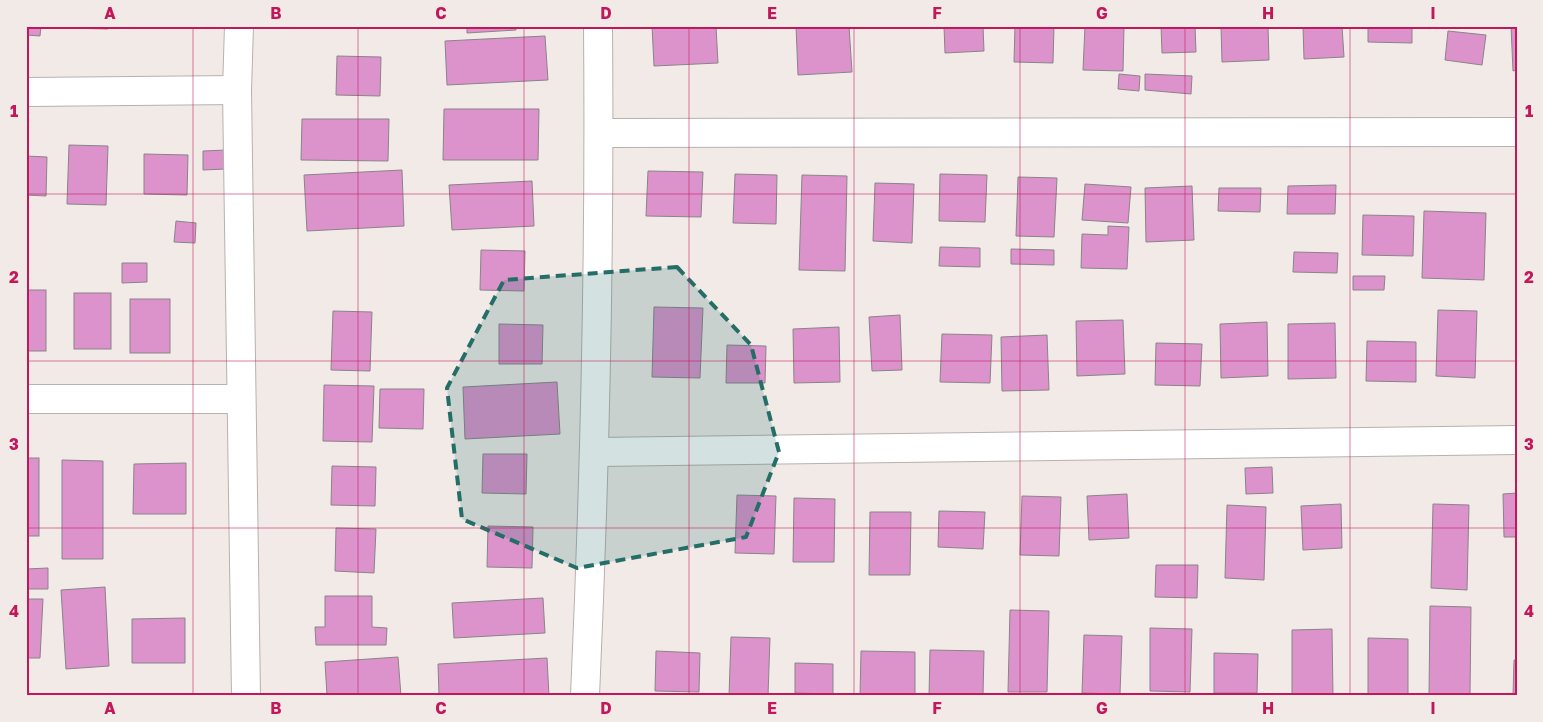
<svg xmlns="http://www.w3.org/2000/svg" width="1543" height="722" font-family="'Golos Text',sans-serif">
<rect width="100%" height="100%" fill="#f2eae6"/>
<g fill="#dc92cb" stroke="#8a8489">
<polygon points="26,26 41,26 40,36 26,35"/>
<polygon points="64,26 108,26 108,29 64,28"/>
<polygon points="467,26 516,26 516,30 467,33"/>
<polygon points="652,26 716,26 718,63 654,66"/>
<polygon points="796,26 849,26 852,72 798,75"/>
<polygon points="944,26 983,26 984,51 945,53"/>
<polygon points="1015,26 1054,26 1053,63 1014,62"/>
<polygon points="1085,26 1124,26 1123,71 1083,70"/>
<polygon points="1161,26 1195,26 1196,52 1162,53"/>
<polygon points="1221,26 1268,26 1269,60 1222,62"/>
<polygon points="1303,26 1342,26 1344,57 1304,59"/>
<polygon points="1368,26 1412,26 1412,43 1368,42"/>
<polygon points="1511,26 1517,26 1517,70 1513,71"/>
<polygon points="1448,31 1486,35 1482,65 1445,60"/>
<polygon points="545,36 548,80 447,85 445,41"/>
<polygon points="337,56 381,57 380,96 336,95"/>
<polygon points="1119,74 1140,76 1139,91 1118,89"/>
<polygon points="1145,74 1192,76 1191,94 1145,90"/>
<polygon points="444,109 539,109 538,160 443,160"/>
<polygon points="302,119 389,119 388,161 301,160"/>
<polygon points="69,145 108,146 106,205 67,204"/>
<polygon points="226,150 226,169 203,170 203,151"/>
<polygon points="144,154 188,155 187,195 144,194"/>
<polygon points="26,156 47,157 46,196 26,195"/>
<polygon points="402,170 404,226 307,231 304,175"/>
<polygon points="648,171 703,172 701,217 646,216"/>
<polygon points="735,174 777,175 776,224 733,223"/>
<polygon points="940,174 987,175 985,222 939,221"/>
<polygon points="802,175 847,176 845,271 799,270"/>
<polygon points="1018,177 1057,178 1054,237 1016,236"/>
<polygon points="532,181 534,226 452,230 449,185"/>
<polygon points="875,183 914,184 912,243 873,241"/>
<polygon points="1085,184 1131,187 1128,223 1082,220"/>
<polygon points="1336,185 1335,214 1287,214 1288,186"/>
<polygon points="1192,186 1194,240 1146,242 1145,188"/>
<polygon points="1219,188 1261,188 1260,212 1218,211"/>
<polygon points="1424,211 1486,213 1484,280 1422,278"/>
<polygon points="1363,215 1414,216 1413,256 1362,255"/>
<polygon points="176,221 196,223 195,243 174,242"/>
<polygon points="1108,226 1129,227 1127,269 1081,268 1082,234 1108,235"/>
<polygon points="940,247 980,248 980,267 939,266"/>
<polygon points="1011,249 1054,250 1054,265 1011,264"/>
<polygon points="481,250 525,251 524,291 480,290"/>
<polygon points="1294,252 1338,253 1337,273 1293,272"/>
<polygon points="122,263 147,263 147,282 122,283"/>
<polygon points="1353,276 1385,276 1384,290 1353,290"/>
<rect x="26" y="290" width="20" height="61"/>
<rect x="74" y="293" width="37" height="56"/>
<rect x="130" y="299" width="40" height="54"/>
<polygon points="654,307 703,308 700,378 652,377"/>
<polygon points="1438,310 1477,311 1475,378 1436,376"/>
<polygon points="333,311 372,312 370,371 331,370"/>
<polygon points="900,315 902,370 872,371 869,317"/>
<polygon points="1123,320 1125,374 1077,376 1076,321"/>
<polygon points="1267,322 1268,376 1221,378 1220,324"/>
<polygon points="1335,323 1336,378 1288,379 1288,324"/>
<polygon points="499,324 543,325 542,364 499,364"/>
<polygon points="839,327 840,382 794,383 793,329"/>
<polygon points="942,334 992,335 990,383 940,382"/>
<polygon points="1047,335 1049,390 1002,391 1001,337"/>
<polygon points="1367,341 1416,342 1416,382 1366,381"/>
<polygon points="1156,343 1202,344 1200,386 1155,385"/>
<polygon points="727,345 766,346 765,383 726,383"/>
<polygon points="557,382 560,434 465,439 463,387"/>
<polygon points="324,385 374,386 372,442 323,441"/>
<polygon points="380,389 424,389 423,429 379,428"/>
<polygon points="483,454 527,454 526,494 482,493"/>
<rect x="26" y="458" width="13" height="78"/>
<polygon points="62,460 103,461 103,559 62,559"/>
<polygon points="186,463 186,514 133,514 134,464"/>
<polygon points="332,466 376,467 375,506 331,505"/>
<polygon points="1272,467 1273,493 1246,494 1245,468"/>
<polygon points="1517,493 1517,537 1504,537 1503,494"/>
<polygon points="1127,494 1129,538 1089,540 1087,496"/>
<polygon points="737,495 776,496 774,554 735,553"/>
<polygon points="1022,496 1061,497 1059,556 1020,555"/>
<polygon points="794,498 835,499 834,562 793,562"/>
<polygon points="1341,504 1342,548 1303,550 1301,506"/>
<polygon points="1433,504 1469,505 1467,590 1431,588"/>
<polygon points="1227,505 1266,507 1264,580 1225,578"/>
<polygon points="939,511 985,512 983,549 938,547"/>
<polygon points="870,512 911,512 910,575 869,575"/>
<polygon points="488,526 533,527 532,568 487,567"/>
<polygon points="336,528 376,529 374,573 335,571"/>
<polygon points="1156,565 1198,565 1197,598 1155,597"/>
<polygon points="48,568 48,589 26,589 26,569"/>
<polygon points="105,587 109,666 66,669 61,590"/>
<polygon points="325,596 372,596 372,627 387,628 386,645 316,645 315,627 325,627"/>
<polygon points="543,598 545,633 454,638 452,603"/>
<polygon points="26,599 43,599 40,658 26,658"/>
<polygon points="1430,606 1471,607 1470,696 1429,696"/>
<polygon points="1010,610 1049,611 1047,692 1008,692"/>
<polygon points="185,618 185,663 132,663 132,619"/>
<polygon points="1150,628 1192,629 1190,692 1150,691"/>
<polygon points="1332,629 1333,696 1292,696 1292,630"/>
<polygon points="1084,635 1122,636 1120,694 1082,693"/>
<polygon points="731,637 770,638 768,696 729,696"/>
<polygon points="1368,638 1408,639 1408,696 1368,696"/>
<polygon points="930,650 984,651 983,696 929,696"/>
<polygon points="656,651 700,653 699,692 655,691"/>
<polygon points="861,651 915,652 915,696 860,696"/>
<polygon points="1214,653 1258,654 1257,693 1214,693"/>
<polygon points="398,657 401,696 327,696 325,662"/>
<polygon points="547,658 549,696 439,696 438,664"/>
<polygon points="1514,660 1517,660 1517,696 1513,696"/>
<polygon points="795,663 833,664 833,694 795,693"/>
</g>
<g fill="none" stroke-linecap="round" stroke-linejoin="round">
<defs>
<g id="minor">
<polyline points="239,26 237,90 246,696"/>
<polyline points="26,92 237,90"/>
<polyline points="599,133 1517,132"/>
<polyline points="26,399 241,399"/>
<polyline points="596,452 1517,440"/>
<path d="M585 696C595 473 600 250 598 26"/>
</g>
</defs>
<use href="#minor" stroke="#b8b1ae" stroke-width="30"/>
<use href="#minor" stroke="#fff" stroke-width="28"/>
</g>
<path fill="#256e67" fill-opacity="0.2" stroke="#256e67" stroke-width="4" stroke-dasharray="10 6" stroke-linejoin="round" d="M677 267 751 345 779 452 746 537 577 568 462 519 447 388 504 280Z"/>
<path fill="none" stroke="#c2185b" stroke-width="1" stroke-opacity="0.55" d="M193 26V696M358 26V696M524 26V696M689 26V696M854 26V696M1020 26V696M1185 26V696M1350 26V696M26 194H1517M26 361H1517M26 528H1517"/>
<rect width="1543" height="722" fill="none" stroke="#f2eae6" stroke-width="55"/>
<rect x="28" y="28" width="1488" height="666" fill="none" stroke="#c2185b" stroke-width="2"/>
<g font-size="16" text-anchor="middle" font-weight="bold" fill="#c2185b">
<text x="110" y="19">A</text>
<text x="276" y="19">B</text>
<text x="441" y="19">C</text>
<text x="606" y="19">D</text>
<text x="772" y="19">E</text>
<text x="937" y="19">F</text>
<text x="1102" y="19">G</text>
<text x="1268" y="19">H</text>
<text x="1433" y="19">I</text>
<text x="14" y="117">1</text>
<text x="1529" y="117">1</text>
<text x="14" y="283">2</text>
<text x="1529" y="283">2</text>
<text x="14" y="450">3</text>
<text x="1529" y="450">3</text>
<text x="14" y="617">4</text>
<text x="1529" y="617">4</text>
<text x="110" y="714">A</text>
<text x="276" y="714">B</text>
<text x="441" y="714">C</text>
<text x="606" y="714">D</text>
<text x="772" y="714">E</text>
<text x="937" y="714">F</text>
<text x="1102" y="714">G</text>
<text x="1268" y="714">H</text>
<text x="1433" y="714">I</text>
</g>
</svg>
